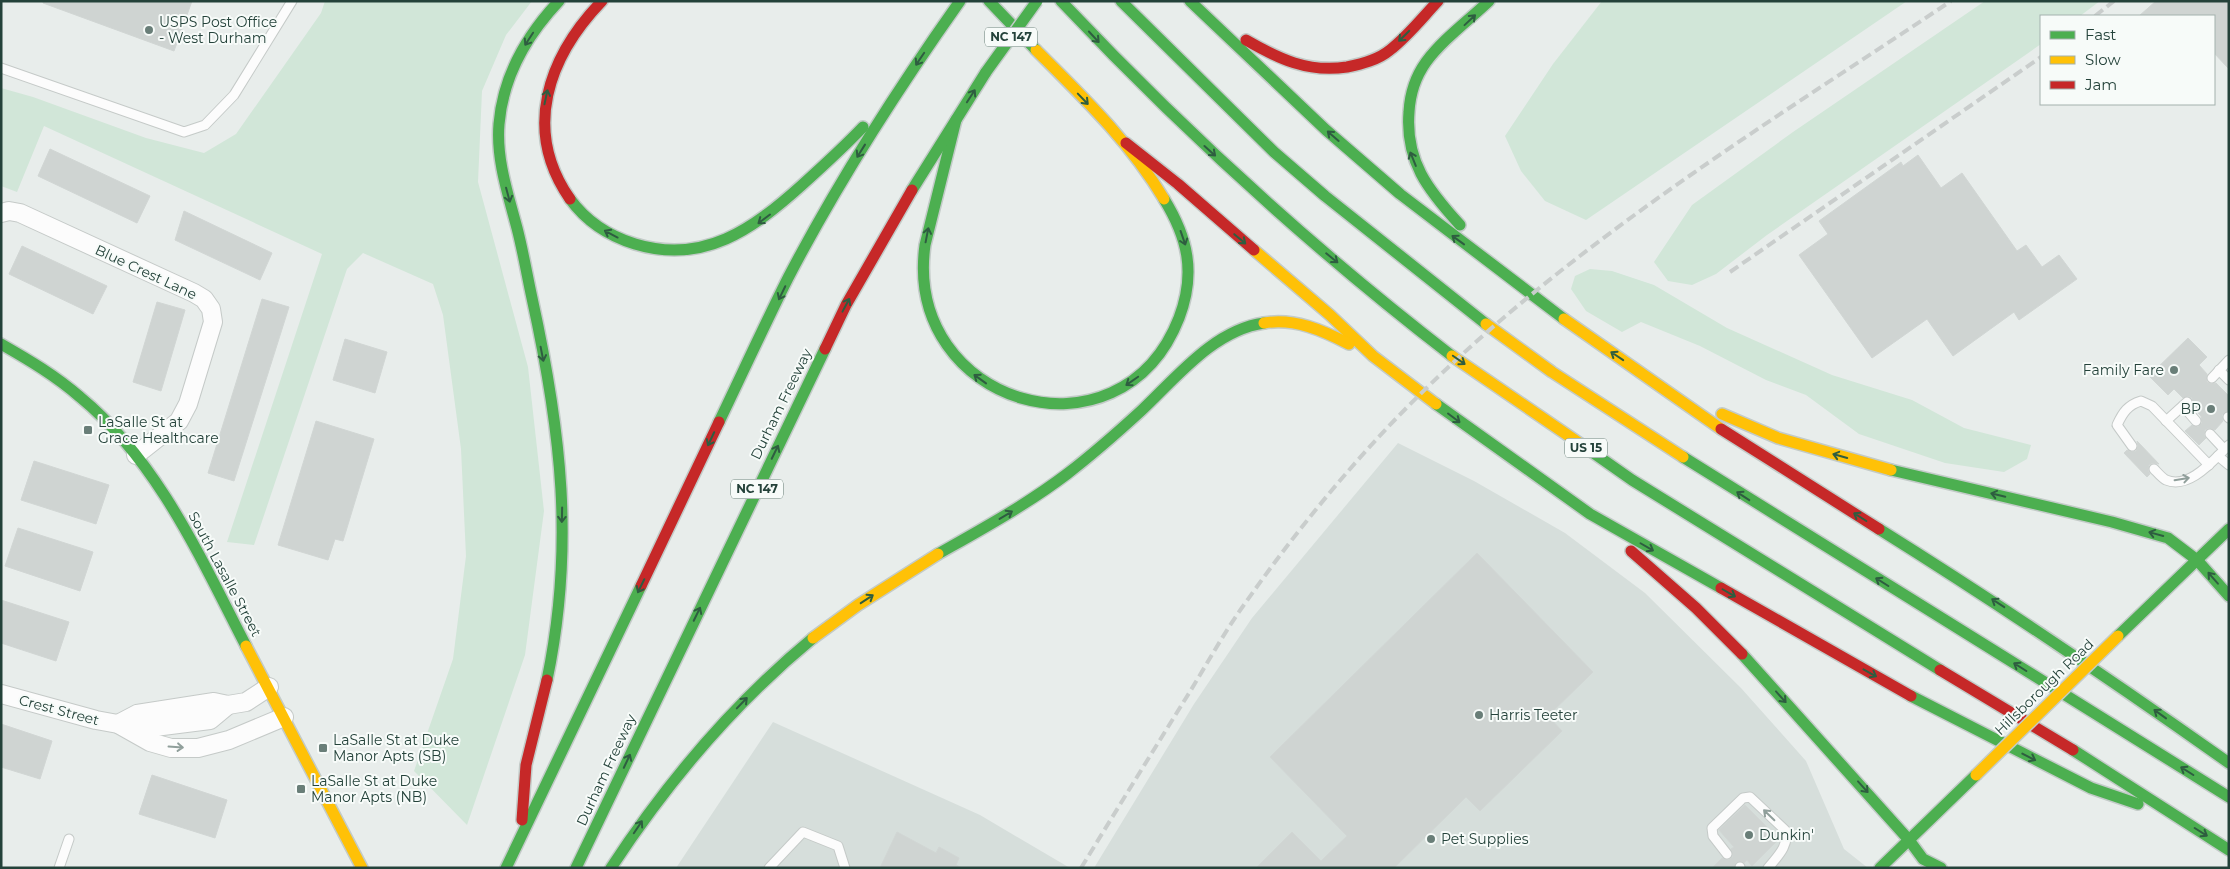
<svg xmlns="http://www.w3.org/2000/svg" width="2230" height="869" font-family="Montserrat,sans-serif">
<rect width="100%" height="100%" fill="#e8edeb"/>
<g fill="#d6dedb">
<polygon points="1398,443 1474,481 1565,533 1645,593 1741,688 1806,761 1844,849 1868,868 1094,868 1194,704 1252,618"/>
<polygon points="773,722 980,815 1070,868 676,868"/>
</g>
<g fill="#d1e6d8">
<polygon points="325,1 532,1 506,35 482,91 478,182 528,367 544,511 525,655 467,825 414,771 453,659 466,556 461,449 443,315 433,284 363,253 347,269 254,545 227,542 322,254 44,126 17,192 1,186 1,88 33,97 146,138 204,153 236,134 321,13"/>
<polygon points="1602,1 1907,1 1586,220 1545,201 1521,171 1505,136 1553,64"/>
<polygon points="1985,1 2100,1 2080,16 2041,16 2041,44 1767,235 1716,274 1692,285 1668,281 1654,262 1692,205 1793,132"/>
<polygon points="1590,269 1612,271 1654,285 1727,328 1832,375 1912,400 1964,428 2031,445 2027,459 2004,472 1945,463 1859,434 1806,395 1766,380 1700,346 1641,322 1622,332 1586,311 1571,289 1575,276"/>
</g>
<g fill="#cfd4d2" stroke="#d1d6d4">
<polygon points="43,1 192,1 174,51 43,3"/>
<polygon points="2156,1 2229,1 2229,69 2214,53 2214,16 2139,16"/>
<polygon points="50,149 150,196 137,223 38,176"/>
<polygon points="1918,155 1941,188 1962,173 2017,251 2026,245 2042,267 2059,255 2077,279 2019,320 2014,312 1953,356 1927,319 1872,358 1799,255 1828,234 1819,221 1901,162 1903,166"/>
<polygon points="184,211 272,253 260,280 175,240"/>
<polygon points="22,246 107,286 93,314 9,274"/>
<polygon points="262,299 289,307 234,481 208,473"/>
<polygon points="157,302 185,310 161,391 133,382"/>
<polygon points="2188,338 2207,357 2199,365 2207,374 2207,382 2211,384 2216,383 2229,396 2229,411 2222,415 2223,421 2215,430 2209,428 2205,430 2204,435 2206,438 2199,445 2185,431 2192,425 2198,427 2202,423 2201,416 2192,406 2192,398 2188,396 2183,398 2174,389 2168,395 2149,376"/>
<polygon points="345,339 387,352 375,393 333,380"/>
<polygon points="316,421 374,439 343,541 335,539 328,560 278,545"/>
<polygon points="2137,441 2159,464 2153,463 2149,465 2148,470 2150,474 2147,477 2124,453 2127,450 2132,452 2136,451 2138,446"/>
<polygon points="34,461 109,485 96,524 21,500"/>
<polygon points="18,528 93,552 80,591 5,566"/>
<polygon points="1477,553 1593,672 1548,716 1562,731 1480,811 1466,797 1394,868 1256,868 1292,832 1321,861 1347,836 1270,757"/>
<polygon points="1,600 69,622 56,661 1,643"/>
<polygon points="1,724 52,741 40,779 1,767"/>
<polygon points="152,775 227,800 215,838 139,814"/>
<polygon points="1745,805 1779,839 1752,866 1747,860 1744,863 1736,862 1734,868 1712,868 1722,858 1727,860 1733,857 1731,849 1734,847 1719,830"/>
<polygon points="897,832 936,853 939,847 959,858 956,865 962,868 880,868"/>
</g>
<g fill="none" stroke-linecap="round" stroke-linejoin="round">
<defs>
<g id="lane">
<polyline points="1,68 184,132 205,125 234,95 292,1"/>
<polyline points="2219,370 2229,380"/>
<polyline points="2212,378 2229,360"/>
<polyline points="2183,406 2196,421"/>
<polyline points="2228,417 2229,418"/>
<polyline points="2166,421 2187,402"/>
<polyline points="2210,434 2224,449"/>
<path d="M2132 446 2117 425C2123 412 2128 405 2141 401L2152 406 2209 465"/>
<polyline points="2218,456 2229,465"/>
<path d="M2154 469C2157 472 2162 478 2166 480 2190 490 2214 459 2229 445"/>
<path d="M1727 854 1713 836 1712 828 1743 798 1750 797 1785 830C1790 845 1777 857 1768 868"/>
<polyline points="1740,867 1740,868"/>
<polyline points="59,868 69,839"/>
<polyline points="769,868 803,832 838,846 845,868"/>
</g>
<g id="street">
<polyline points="1,213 9,211 20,213 194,293 204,299 211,309 213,322 188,404 179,421 136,455"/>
<polyline points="1,694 96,720 118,724 150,742 171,748 198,748 229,740 284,717"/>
<polyline points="118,724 137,714 214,702 228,705 246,702 269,687"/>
<polyline points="131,730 210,720 228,705"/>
</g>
<g id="fast">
<polyline points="989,1 1036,50"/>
<path d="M1061 1C1182 129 1312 248 1452 356"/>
<polyline points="1121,1 1274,152 1325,196 1486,324"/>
<polyline points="1190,1 1326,130 1400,194 1564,319"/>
<path d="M956 120 925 245C903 405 1120 469 1179 318 1196 273 1188 238 1164 199"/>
<polyline points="912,190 986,72"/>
<path d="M570 199C586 221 609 236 635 244 704 265 753 229 802 185 823 166 844 147 863 127"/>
<path d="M1460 225C1428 190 1405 161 1409 112 1410 94 1416 76 1426 62 1443 39 1468 21 1489 1"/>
<path d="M1 344C29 360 56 376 80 397 158 461 201 559 246 646"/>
<polyline points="1436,404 1590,514 1721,588"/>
<path d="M719 422C742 374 764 326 788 278 838 182 897 90 960 1"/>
<polyline points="1585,447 1632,480 1940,670"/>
<polyline points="1683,457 2229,797"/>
<polyline points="1891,470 2112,522 2168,538 2197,560 2229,596"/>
<path d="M1879 529C1999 604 2113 681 2229 763"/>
<path d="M938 554C982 529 1026 505 1067 474 1093 454 1118 432 1142 410 1177 377 1214 330 1264 323"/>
<polyline points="2118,636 2229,529"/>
<polyline points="1742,654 1909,840"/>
<path d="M547 680C575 546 561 430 532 298 527 275 523 251 517 228 508 194 496 159 499 124 503 76 527 35 559 1"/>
<polyline points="1911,696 2091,788 2138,804"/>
<polyline points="2073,750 2229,850"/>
<polyline points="1909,840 1923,859 1941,868"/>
<polyline points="506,868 641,586"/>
<polyline points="576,868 825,349"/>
<path d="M611 868C668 781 733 704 813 638"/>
<polyline points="1880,868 1976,775"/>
</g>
<g id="slow">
<path d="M1036 50C1083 97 1130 142 1164 199"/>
<polyline points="1254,250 1330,315 1373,356 1436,404"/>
<polyline points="1564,319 1721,429"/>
<path d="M1264 323C1295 318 1322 330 1349 344"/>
<polyline points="1486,324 1552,372 1683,457"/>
<polyline points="1452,356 1585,447"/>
<polyline points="1722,414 1778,438 1891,470"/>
<polyline points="813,638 858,605 938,554"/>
<polyline points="246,646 362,868"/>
</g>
<g id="jam">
<path d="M1246 40C1279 59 1308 73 1347 67 1362 64 1378 60 1390 50 1408 36 1422 18 1438 1"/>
<polyline points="1126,143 1178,184 1254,250"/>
<path d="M570 199C522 130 548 57 602 1"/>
<polyline points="825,349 846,305 912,190"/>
<polyline points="1721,429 1879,529"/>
<polyline points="1631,551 1696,608 1742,654"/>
<polyline points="641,586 719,422"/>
<polyline points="1721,588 1911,696"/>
<polyline points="1940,670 2073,750"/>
<polyline points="522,820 526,765 547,680"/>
</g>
</defs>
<use href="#lane" stroke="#c5cac8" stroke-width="11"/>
<use href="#street" stroke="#c5cac8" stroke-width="20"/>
<use href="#fast" stroke="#c3cbc8" stroke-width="14"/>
<use href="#slow" stroke="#c3cbc8" stroke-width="14"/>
<use href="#jam" stroke="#c3cbc8" stroke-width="14"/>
<use href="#lane" stroke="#fcfcfc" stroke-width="9"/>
<use href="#street" stroke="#fcfcfc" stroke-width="18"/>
<use href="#fast" stroke="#4caf50" stroke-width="11"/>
<use href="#slow" stroke="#ffc107" stroke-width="11"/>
<use href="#jam" stroke="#c62828" stroke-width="11"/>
<g stroke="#c9cdcc" stroke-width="4" stroke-dasharray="10 5" stroke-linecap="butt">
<polyline points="2095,16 2114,1"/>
<polyline points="1730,272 2041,57"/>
<path d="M1081 868C1116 811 1151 754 1186 698 1206 666 1224 632 1246 602 1289 541 1337 481 1388 427 1551 255 1755 132 1951 1"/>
</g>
<defs>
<polyline id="fast-bridge" points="986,72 1037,1"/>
<polyline id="slow-bridge" points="1976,775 2118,636"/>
</defs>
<use href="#fast-bridge" stroke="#c3ccc9" stroke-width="14" stroke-linecap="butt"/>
<use href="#slow-bridge" stroke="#c3ccc9" stroke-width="14" stroke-linecap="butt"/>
<use href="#fast-bridge" stroke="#4caf50" stroke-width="11"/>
<use href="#slow-bridge" stroke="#ffc107" stroke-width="11"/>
</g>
<defs><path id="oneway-shaft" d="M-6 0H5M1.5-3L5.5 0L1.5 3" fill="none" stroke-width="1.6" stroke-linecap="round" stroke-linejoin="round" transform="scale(1.25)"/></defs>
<g stroke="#2e5d40">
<use href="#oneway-shaft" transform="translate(1470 20) rotate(-43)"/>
<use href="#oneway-shaft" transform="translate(1404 36) rotate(135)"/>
<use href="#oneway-shaft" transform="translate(1094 37) rotate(47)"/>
<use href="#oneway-shaft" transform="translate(529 39) rotate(123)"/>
<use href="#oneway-shaft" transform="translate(920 59) rotate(124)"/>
<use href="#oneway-shaft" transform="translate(971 96) rotate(-57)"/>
<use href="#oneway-shaft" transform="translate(546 97) rotate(-78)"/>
<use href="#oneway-shaft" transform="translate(1083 99) rotate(46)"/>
<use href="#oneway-shaft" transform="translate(1333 136) rotate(-139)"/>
<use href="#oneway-shaft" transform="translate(861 151) rotate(122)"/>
<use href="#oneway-shaft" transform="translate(1210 151) rotate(42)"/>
<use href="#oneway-shaft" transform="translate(1413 159) rotate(-112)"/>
<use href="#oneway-shaft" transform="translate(508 195) rotate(75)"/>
<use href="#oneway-shaft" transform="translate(764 219) rotate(143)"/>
<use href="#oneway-shaft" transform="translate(611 234) rotate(-152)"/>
<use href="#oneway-shaft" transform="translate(927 235) rotate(-79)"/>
<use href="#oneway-shaft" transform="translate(1183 238) rotate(71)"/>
<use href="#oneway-shaft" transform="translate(1240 239) rotate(40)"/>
<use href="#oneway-shaft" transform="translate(1458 240) rotate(-144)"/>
<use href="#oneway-shaft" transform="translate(1332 258) rotate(39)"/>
<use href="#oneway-shaft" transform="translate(782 293) rotate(116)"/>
<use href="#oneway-shaft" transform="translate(846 305) rotate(-62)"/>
<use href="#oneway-shaft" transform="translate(542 354) rotate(79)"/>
<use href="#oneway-shaft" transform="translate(1617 356) rotate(-146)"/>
<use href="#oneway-shaft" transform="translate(1459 360) rotate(35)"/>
<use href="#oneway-shaft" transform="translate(980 379) rotate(-144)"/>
<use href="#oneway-shaft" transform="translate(1132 381) rotate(145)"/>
<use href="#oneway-shaft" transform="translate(1454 418) rotate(37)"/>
<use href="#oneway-shaft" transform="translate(711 439) rotate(115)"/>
<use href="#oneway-shaft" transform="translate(775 452) rotate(-64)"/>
<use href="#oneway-shaft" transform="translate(1840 456) rotate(-164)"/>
<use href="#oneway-shaft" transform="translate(1998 495) rotate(-166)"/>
<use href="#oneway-shaft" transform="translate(1743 496) rotate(-147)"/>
<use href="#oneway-shaft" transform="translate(562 515) rotate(91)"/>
<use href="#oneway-shaft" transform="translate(1006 515) rotate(-31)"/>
<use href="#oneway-shaft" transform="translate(1860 517) rotate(-148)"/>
<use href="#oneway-shaft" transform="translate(2156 534) rotate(-165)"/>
<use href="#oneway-shaft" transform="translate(1647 547) rotate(30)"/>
<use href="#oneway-shaft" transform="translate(2213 578) rotate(-131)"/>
<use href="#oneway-shaft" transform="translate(1882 582) rotate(-148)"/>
<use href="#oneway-shaft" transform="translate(641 586) rotate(116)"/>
<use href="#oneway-shaft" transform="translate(1729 593) rotate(30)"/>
<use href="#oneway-shaft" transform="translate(867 599) rotate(-33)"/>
<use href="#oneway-shaft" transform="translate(1998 603) rotate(-147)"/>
<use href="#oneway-shaft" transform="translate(697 614) rotate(-64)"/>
<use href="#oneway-shaft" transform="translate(2020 667) rotate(-148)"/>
<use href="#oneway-shaft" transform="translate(1870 673) rotate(29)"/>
<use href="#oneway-shaft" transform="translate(1781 697) rotate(48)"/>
<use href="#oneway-shaft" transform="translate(742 703) rotate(-46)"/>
<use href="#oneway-shaft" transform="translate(2160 714) rotate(-144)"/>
<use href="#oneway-shaft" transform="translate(2029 757) rotate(27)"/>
<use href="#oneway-shaft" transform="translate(627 761) rotate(-65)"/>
<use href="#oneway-shaft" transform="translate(2187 771) rotate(-148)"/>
<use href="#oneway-shaft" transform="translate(1863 787) rotate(48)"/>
<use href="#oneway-shaft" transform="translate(638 827) rotate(-56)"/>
<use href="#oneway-shaft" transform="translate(2201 832) rotate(32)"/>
</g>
<g stroke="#909f9b">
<use href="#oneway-shaft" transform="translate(2182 479) rotate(-9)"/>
<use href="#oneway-shaft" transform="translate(176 747) rotate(4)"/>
<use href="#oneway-shaft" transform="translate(1769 815) rotate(-136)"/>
</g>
<g fill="#697e78" stroke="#f7fbf9" stroke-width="2">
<circle cx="149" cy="30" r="5"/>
<circle cx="2174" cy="370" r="5"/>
<circle cx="2211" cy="409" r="5"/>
<rect x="83" y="425" width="10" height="10" rx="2.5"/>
<circle cx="1479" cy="715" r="5"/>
<rect x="318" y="743" width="10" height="10" rx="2.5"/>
<rect x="296" y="784" width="10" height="10" rx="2.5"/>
<circle cx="1749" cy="835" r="5"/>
<circle cx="1431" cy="839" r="5"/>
</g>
<g text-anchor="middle" stroke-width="4" stroke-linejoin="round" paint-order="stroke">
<g fill="#f7fbf9" stroke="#637a73" stroke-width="1">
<rect x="985" y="27.5" width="52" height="19" rx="4"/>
<rect x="1565" y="438.5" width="42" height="19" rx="4"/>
<rect x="731" y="479.5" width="52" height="19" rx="4"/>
</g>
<g font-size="12" font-weight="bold" fill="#24423a">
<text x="1011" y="41">NC 147</text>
<text x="1586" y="452">US 15</text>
<text x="757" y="493">NC 147</text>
</g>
<g font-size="14" fill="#24423a" stroke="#f7fbf9" text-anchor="start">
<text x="159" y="27">USPS Post Office<tspan x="159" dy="16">- West Durham</tspan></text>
<text x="2164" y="375" text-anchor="end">Family Fare</text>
<text x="2201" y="414" text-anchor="end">BP</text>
<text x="98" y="427">LaSalle St at<tspan x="98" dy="16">Grace Healthcare</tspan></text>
<text x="1489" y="720">Harris Teeter</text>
<text x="333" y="745">LaSalle St at Duke<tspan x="333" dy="16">Manor Apts (SB)</tspan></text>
<text x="311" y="786">LaSalle St at Duke<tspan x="311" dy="16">Manor Apts (NB)</tspan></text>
<text x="1759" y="840">Dunkin'</text>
<text x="1441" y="844">Pet Supplies</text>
</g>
<g font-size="14" fill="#24423a" stroke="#f7fbf9">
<text transform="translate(146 272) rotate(25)" y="5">Blue Crest Lane</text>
<text transform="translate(781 404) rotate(-64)" y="5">Durham Freeway</text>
<text transform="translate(225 574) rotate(62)" y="5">South Lasalle Street</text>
<text transform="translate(2044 687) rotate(-44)" y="5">Hillsborough Road</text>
<text transform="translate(59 710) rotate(15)" y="5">Crest Street</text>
<text transform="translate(606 770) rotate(-65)" y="5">Durham Freeway</text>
</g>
</g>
<rect width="2230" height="869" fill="none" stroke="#24423a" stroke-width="5"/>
<rect x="2040" y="15" width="175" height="90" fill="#f7fbf9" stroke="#a3b1ad"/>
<rect x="2050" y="31" width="25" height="8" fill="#4caf50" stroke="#a3b1ad"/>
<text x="2085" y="40" font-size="15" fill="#24423a">Fast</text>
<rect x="2050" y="56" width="25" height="8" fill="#ffc107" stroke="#a3b1ad"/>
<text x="2085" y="65" font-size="15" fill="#24423a">Slow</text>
<rect x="2050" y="81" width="25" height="8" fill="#c62828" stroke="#a3b1ad"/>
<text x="2085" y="90" font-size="15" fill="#24423a">Jam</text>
</svg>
